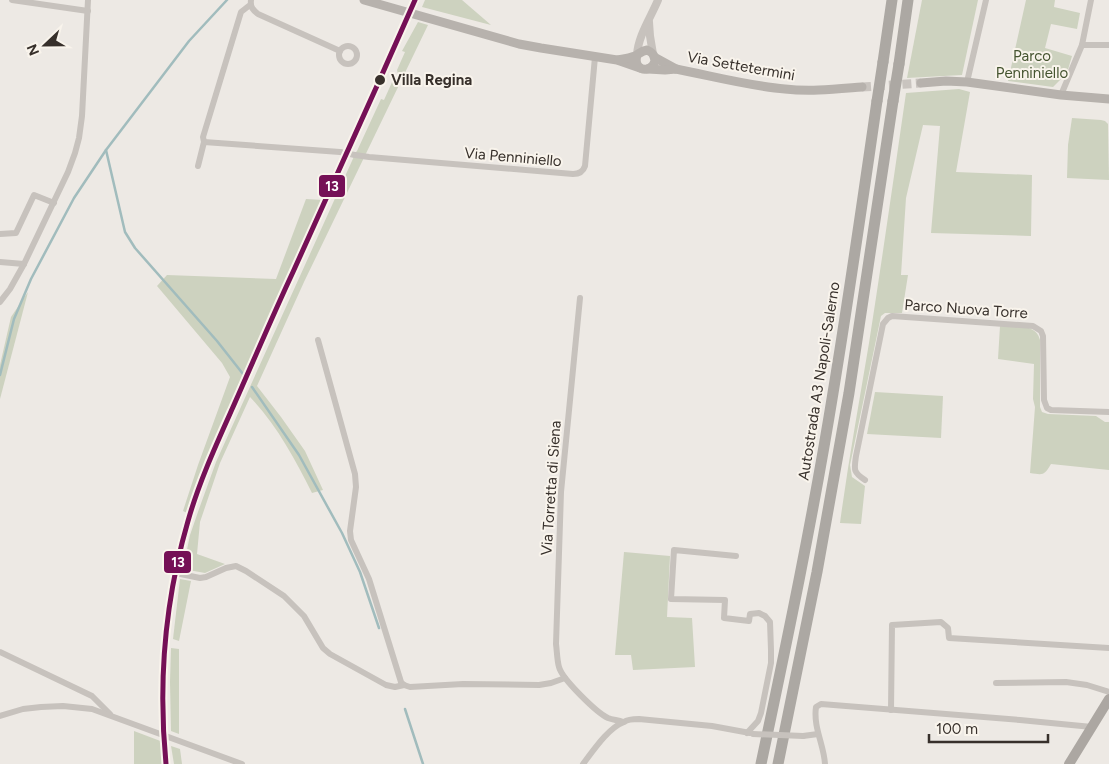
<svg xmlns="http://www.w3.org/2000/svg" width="1109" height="764" font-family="Figtree,sans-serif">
<rect width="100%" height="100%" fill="#ede9e4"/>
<g fill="#cdd2bf">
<polygon points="425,0 462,0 491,25 422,7"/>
<polygon points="922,0 978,0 962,75 907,78"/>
<polygon points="1026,0 1055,0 1054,7 1080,13 1077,29 1051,24 1045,48 1072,56 1067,73 1053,87 1008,81"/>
<path d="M418 22 428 25 304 282 257 386 281 417 305 451 323 490 312 493C295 459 276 424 250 397L220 463 200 522 197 554 225 564 205 573 183 569 190 535 199 509 216 462 356 152 357 151 381 99 384 100 393 80 396 79 398 74 397 70 405 52 402 51Z"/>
<path d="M959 89 970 92 956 172 1032 175 1031 236 931 233 940 126 923 125 906 198 901 275H908L902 313H885L881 316 850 465 852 477 865 486 861 524 840 523C848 463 859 403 869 343 882 260 894 176 906 93Z"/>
<polygon points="1072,118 1101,120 1105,121 1108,124 1109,180 1067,178 1068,145"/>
<polygon points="306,199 323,200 208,459 187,513 183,511 198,465 230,377 222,363 157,286 167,275 276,279"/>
<polygon points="28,292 0,399 0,365 11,317"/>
<path d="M1000 326C1015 327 1036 323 1040 340V407L1042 412 1048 414 1096 416 1105 422H1109V470L1051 464C1044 476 1043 475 1030 473L1035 407 1033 399 1034 364 998 359Z"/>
<polygon points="875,392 943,396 941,438 867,434"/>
<polygon points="624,552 670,556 667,617 692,618 695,667 633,670 631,655 615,655"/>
<polygon points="180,579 191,581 179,641 173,639"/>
<polygon points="171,648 179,649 179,734 171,731 170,682"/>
<polygon points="134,731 163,742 164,764 134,764"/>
<polygon points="171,746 180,749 182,764 174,764"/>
</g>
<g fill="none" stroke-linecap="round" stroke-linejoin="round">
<g stroke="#a1bcbd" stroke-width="2.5">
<polyline points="106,150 125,232 135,248 217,341 243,374"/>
<polyline points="0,375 14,319 31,279 74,198 106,150 189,41 227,0"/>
<polyline points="252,387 299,455 342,533 360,572 379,628"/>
<polyline points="405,709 423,764"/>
</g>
<polyline stroke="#c9c4bf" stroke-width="6" stroke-dasharray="6 3" stroke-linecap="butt" points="340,152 355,155"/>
<polyline stroke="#c9c4bf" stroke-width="9" stroke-dasharray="9 4.5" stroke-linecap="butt" points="862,87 921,83"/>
<g stroke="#c7c2bd" stroke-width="6">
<polyline points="12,0 88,11"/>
<path d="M251 0C250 7 253 10 258 14L340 51"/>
<polyline points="1082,45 1109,45"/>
<circle cx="348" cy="55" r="9"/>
<polyline points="967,82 986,0"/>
<polyline points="1061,95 1082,45 1091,0"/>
<polyline points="204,142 340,152"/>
<path d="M355 155 369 157 573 174C579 174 583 172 585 166L595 57"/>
<polyline points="198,166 204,142 203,137 241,12 250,5"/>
<polyline points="0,234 16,233 34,195 54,203"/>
<polyline points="0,262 24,264"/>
<path d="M580 298 561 492 556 644C557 651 557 660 559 667 562 679 597 713 608 718 613 720 618 720 623 722"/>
<polyline points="0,302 10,289 24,264 68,172 75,153 79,138 82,116 88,0"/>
<polyline points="318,340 355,474 356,487 350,531 351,540 369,579 401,682 404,685 410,687 463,684 539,685 551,683 565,678"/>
<path d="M865 480C853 472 854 470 856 456L883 324 888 318 892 316 1033 326 1041 331 1043 336 1044 400 1047 408 1051 410 1109 412"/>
<polyline points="736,556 674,550 671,599 725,600 724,618 749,621 750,614 759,613 765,616 770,622 771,650 771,663 761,713 758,721 747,733"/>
<polyline points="166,571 200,578 206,577 226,568 236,566 246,571 284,596 304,616 323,648 330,654 386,685 395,687 404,685"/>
<polyline points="0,652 92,696 110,714"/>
<polyline points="996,683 1066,682 1087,685 1109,692"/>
<polyline points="891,710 892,625 941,622 948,628 949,638 1109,648"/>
<polyline points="0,716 23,709 41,707 63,706 92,709 242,764"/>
<polyline points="803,736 818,734"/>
<path d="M583 764C593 751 608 728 624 722 628 719 634 719 639 719L712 726 750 733"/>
<path d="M825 764C824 745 813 727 816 707L821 704 1020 720 1092 727"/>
</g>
<g stroke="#c7c2bd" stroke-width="8">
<polyline points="649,22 650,36 653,54"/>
<path d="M637 55C638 36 651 17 658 0"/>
</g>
<g stroke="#b7b2ad" stroke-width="9">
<polyline points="364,0 519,44 541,48 617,60 640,68"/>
<polyline points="654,57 676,69"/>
<path d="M618 60C623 59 629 58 635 56 639 54 641 51 647 50 665 58 648 77 638 66 635 62 636 59 637 55"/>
<path d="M648 69 665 70 676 69C712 76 749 86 785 89 811 92 837 89 862 87"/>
<polyline points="921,83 946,81 967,82 1061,95 1109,99"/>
</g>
<polyline stroke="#aca7a2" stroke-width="10" points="1069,764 1109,699"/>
<g stroke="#aca8a3" stroke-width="11">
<polyline points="883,62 892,0"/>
<polyline points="899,64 908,0"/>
<path d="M761 764C787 641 813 517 833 393 849 296 863 198 877 101"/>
<polyline points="778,764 817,572 849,393 893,101"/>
</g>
<polyline stroke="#c7c2bd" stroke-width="6" points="753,734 803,736"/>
<g stroke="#aca8a3" stroke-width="11">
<polyline points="877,101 883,62"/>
<polyline points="893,101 899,64"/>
</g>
<defs>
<path id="rail-1" d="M166 764C158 682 165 600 188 521 199 482 216 445 233 407 253 362 272 317 293 272 334 182 375 91 415 0"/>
</defs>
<use href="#rail-1" stroke="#f9f4ec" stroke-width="9"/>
<use href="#rail-1" stroke="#751056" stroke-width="5"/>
</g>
<circle fill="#37302b" stroke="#f9f4ec" stroke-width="2" cx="380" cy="80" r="6"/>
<g text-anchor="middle" stroke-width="4" stroke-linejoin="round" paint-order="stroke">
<g font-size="15" fill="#455430" stroke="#f9f4ec">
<text x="1032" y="61">Parco<tspan x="1032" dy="17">Penniniello</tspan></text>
</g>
<g font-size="15" fill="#37302b" stroke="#f9f4ec">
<text transform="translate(741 66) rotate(10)" y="5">Via Settetermini</text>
<text transform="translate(513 157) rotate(5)" y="5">Via Penniniello</text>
<text transform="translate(966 309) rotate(4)" y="5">Parco Nuova Torre</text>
<text transform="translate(819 381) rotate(-81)" y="5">Autostrada A3 Napoli-Salerno</text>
<text transform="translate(551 488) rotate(-86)" y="5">Via Torretta di Siena</text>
</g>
<g font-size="15" font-weight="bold" fill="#37302b" stroke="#f9f4ec" text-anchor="start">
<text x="391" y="85">Villa Regina</text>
</g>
</g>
<g stroke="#f9f4ec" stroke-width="2">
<rect x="318" y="174" width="28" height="24" rx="5" fill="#751056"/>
<rect x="163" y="550" width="29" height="24" rx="5" fill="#751056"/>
</g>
<g font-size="14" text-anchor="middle" font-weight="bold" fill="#fff">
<text x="332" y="191">13</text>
<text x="178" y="567">13</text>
</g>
<g transform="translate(45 45) rotate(248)" stroke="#f9f4ec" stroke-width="4" paint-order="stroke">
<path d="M0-4L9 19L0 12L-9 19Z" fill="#37302b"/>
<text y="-8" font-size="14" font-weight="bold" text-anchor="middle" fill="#37302b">N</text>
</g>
<path d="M929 734v8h119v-8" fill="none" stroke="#37302b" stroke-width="2.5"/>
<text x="936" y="734" font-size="15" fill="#37302b" stroke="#f9f4ec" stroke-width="4" paint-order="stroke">100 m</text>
</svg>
